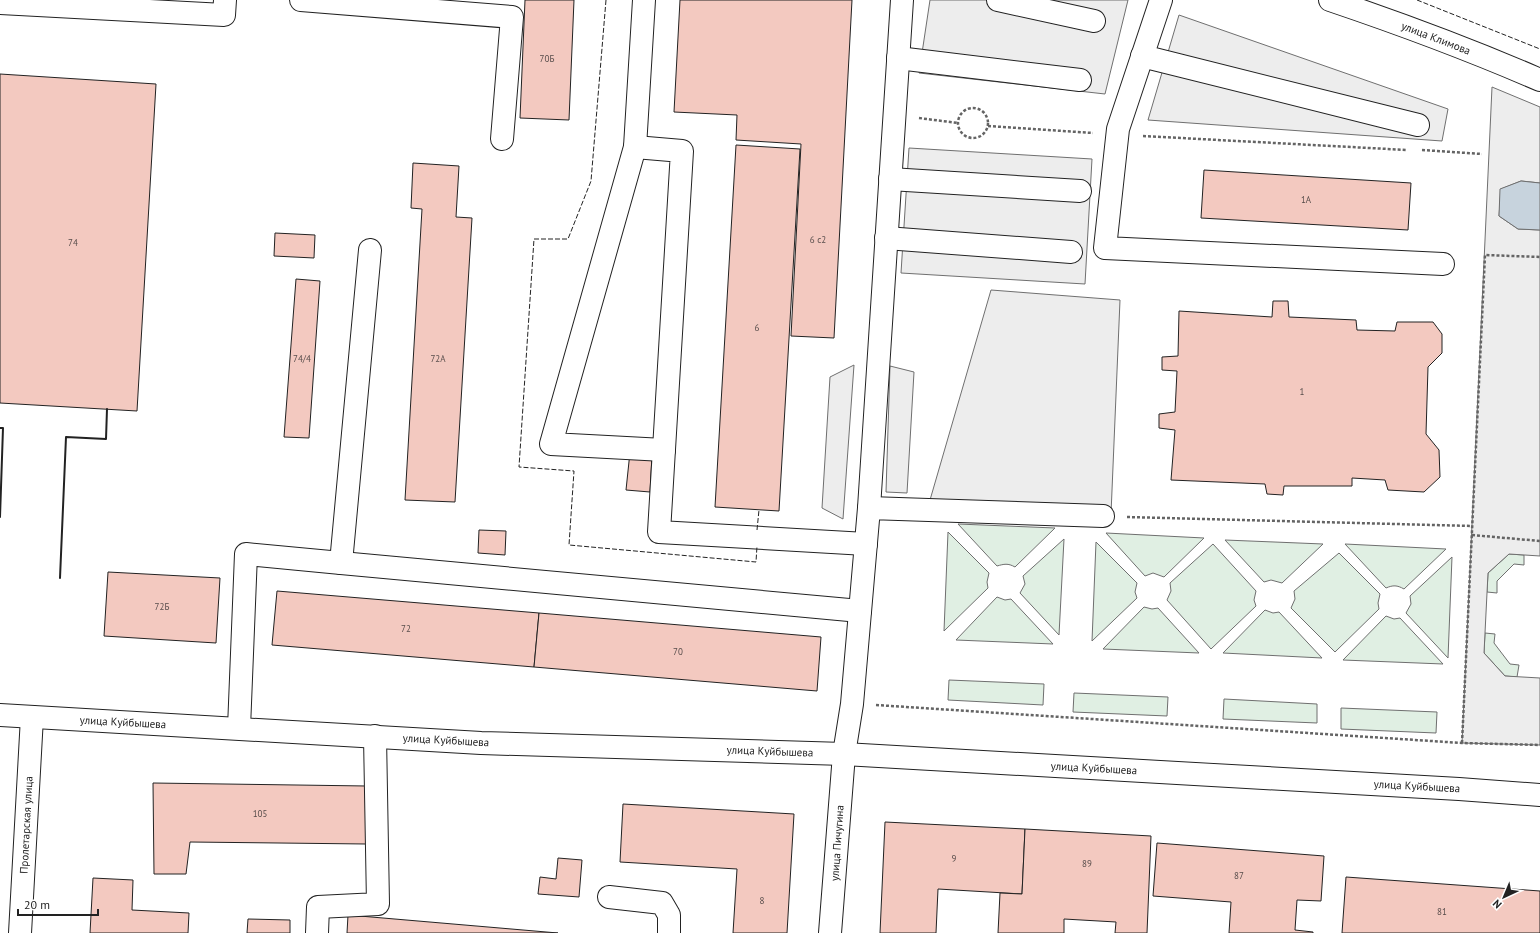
<svg xmlns="http://www.w3.org/2000/svg" width="1540" height="933" font-family="'PT Sans',sans-serif">
<rect width="100%" height="100%" fill="#fff"/>
<g fill="#e0efe3" stroke="#6f6f6f">
<path d="M958 524 1055 528 1015 567C1008 563 1004 564 997 566Z"/>
<polygon points="948,532 989,573 987,582 988,588 944,631"/>
<polygon points="1106,533 1204,538 1164,577 1153,573 1145,576"/>
<polygon points="1064,539 1059,635 1020,593 1025,584 1023,576"/>
<polygon points="1225,540 1323,544 1282,583 1271,580 1264,582"/>
<polygon points="1096,542 1137,583 1135,592 1137,598 1092,641"/>
<polygon points="1213,544 1256,591 1254,600 1256,606 1211,649 1167,600 1171,591 1170,583"/>
<path d="M1345 544 1446 549 1404 589C1397 585 1393 585 1386 588Z"/>
<polygon points="1339,553 1380,594 1378,603 1379,609 1335,652 1291,608 1295,599 1294,591"/>
<polygon points="1509,554 1524,555 1524,565 1514,564 1497,581 1497,593 1487,592 1488,573"/>
<polygon points="1452,557 1448,658 1406,613 1411,604 1410,596"/>
<polygon points="997,597 1005,600 1011,599 1053,644 956,640"/>
<polygon points="1144,607 1152,609 1158,608 1199,653 1103,649"/>
<polygon points="1265,610 1273,613 1279,612 1322,658 1223,653"/>
<polygon points="1386,616 1394,619 1400,618 1443,664 1343,660"/>
<polygon points="1485,633 1495,634 1494,643 1510,664 1519,665 1517,677 1505,676 1484,653"/>
<polygon points="949,680 1044,684 1043,705 948,700"/>
<polygon points="1074,693 1168,697 1167,716 1073,712"/>
<polygon points="1224,699 1317,704 1317,723 1223,719"/>
<polygon points="1341,708 1437,712 1436,733 1341,729"/>
</g>
<g fill="#ededed" stroke="#6f6f6f">
<polygon points="930,0 1128,0 1105,94 919,73"/>
<polygon points="1179,15 1448,109 1442,141 1148,120"/>
<polygon points="1492,87 1540,107 1540,183 1521,181 1501,189 1499,216 1518,229 1540,230 1540,556 1509,554 1488,573 1484,653 1505,676 1540,678 1540,745 1462,743"/>
<polygon points="909,148 1092,159 1085,284 901,273"/>
<polygon points="991,290 1120,300 1111,514 930,500"/>
<polygon points="854,365 843,519 822,508 830,377"/>
<polygon points="890,366 914,372 907,493 886,492"/>
</g>
<polygon fill="#c7d3dd" stroke="#6f6f6f" points="1521,181 1540,183 1540,230 1518,229 1499,216 1500,189"/>
<g fill="#f3c9c0" stroke="#222">
<polygon points="525,0 574,0 569,120 520,118"/>
<polygon points="680,0 852,0 834,338 791,336 801,144 736,140 737,115 674,112"/>
<polygon points="0,74 156,84 137,411 0,403"/>
<polygon points="736,145 800,149 779,511 715,507"/>
<polygon points="413,163 459,166 456,217 472,218 455,502 405,500 422,209 411,208"/>
<polygon points="1204,170 1411,183 1408,230 1201,218"/>
<polygon points="275,233 315,235 314,258 274,256"/>
<polygon points="296,279 320,281 309,438 284,437"/>
<polygon points="1273,301 1288,301 1289,317 1356,320 1357,330 1395,331 1397,322 1433,322 1442,334 1442,353 1428,367 1426,434 1439,450 1440,477 1424,492 1388,490 1385,480 1352,478 1352,486 1284,486 1283,495 1267,494 1265,484 1171,480 1175,430 1159,428 1159,414 1175,412 1177,371 1162,370 1162,357 1178,356 1179,311 1272,317"/>
<polygon points="630,452 652,455 650,492 626,490"/>
<polygon points="479,530 506,531 505,555 478,553"/>
<polygon points="108,572 220,578 216,643 104,636"/>
<polygon points="277,591 539,613 534,667 272,645"/>
<polygon points="539,613 821,637 817,691 534,667"/>
<polygon points="153,783 367,786 366,844 190,842 186,874 154,874"/>
<polygon points="623,804 794,814 787,933 733,933 737,869 620,862"/>
<polygon points="885,822 1025,829 1022,894 938,889 936,933 880,933"/>
<polygon points="1025,829 1151,836 1147,933 1115,933 1116,922 1064,919 1064,933 998,933 1000,893 1022,894"/>
<polygon points="1157,843 1324,856 1321,901 1297,900 1295,930 1313,932 1313,933 1229,933 1231,902 1153,896"/>
<polygon points="558,858 582,860 579,897 538,894 540,877 556,879"/>
<polygon points="1346,877 1540,891 1540,933 1342,933"/>
<polygon points="93,878 133,880 132,910 189,913 188,933 90,933"/>
<polygon points="348,915 558,933 347,933"/>
<polygon points="248,919 290,920 290,933 247,933"/>
</g>
<g fill="none" stroke-linecap="round" stroke-linejoin="round">
<defs>
<g id="minor">
<polyline points="301,0 512,17 502,139"/>
<polyline points="644,0 635,147 551,444 664,450"/>
<polyline points="998,0 1094,21"/>
<polyline points="1161,0 1118,129 1105,248 1443,264"/>
<path d="M1330 0C1401 24 1471 50 1540 80"/>
<polyline points="0,3 224,15 225,0"/>
<polyline points="1142,56 1418,125"/>
<polyline points="898,58 1080,80"/>
<polyline points="635,147 682,151 659,532 866,544"/>
<polyline points="890,179 1080,191"/>
<polyline points="886,238 1071,252"/>
<polyline points="869,508 902,0"/>
<polyline points="341,563 860,611"/>
<polyline points="239,728 246,554 341,563 370,250"/>
<polyline points="609,897 662,903 669,915 669,933"/>
<polyline points="317,933 318,907 378,904 375,736"/>
<polyline points="830,933 844,754 852,704 869,508 1103,516"/>
</g>
<g id="major">
<polyline points="0,715 481,743 844,754 1459,789 1540,795"/>
<polyline points="20,933 32,717"/>
</g>
</defs>
<use href="#minor" stroke="#222" stroke-width="24"/>
<use href="#major" stroke="#222" stroke-width="24"/>
<g stroke="#646464" stroke-width="2.5" stroke-dasharray="3 2" stroke-linecap="butt">
<circle cx="973" cy="123" r="15"/>
<polyline points="919,118 958,123"/>
<polyline points="988,126 1093,133"/>
<polyline points="1143,136 1407,150"/>
<polyline points="1422,150 1482,154"/>
<polyline points="1127,517 1472,526"/>
<polyline points="1472,535 1540,541"/>
<polyline points="876,705 1462,743 1540,745"/>
<polyline points="1462,743 1485,255 1540,257"/>
</g>
<use href="#minor" stroke="#fff" stroke-width="22"/>
<use href="#major" stroke="#fff" stroke-width="22"/>
<g stroke="#222" stroke-width="1" stroke-dasharray="5 2" stroke-linecap="butt">
<polyline points="606,0 591,181 568,239 534,239 519,467 574,471 569,545 756,562 757,546"/>
<polyline points="1417,0 1540,49"/>
<polyline points="757,530 759,510"/>
</g>
<g stroke="#222" stroke-width="2">
<polyline points="0,428 3,428 0,517"/>
<polyline points="60,578 66,437 106,439 107,409"/>
</g>
</g>
<g text-anchor="middle" stroke-width="3" stroke-linejoin="round" paint-order="stroke">
<g font-size="9" fill="#564c4a">
<text x="547" y="62">70Б</text>
<text x="1306" y="203">1А</text>
<text x="818" y="243">6 с2</text>
<text x="73" y="246">74</text>
<text x="757" y="331">6</text>
<text x="302" y="362">74/4</text>
<text x="438" y="362">72А</text>
<text x="1302" y="395">1</text>
<text x="162" y="610">72Б</text>
<text x="406" y="632">72</text>
<text x="678" y="655">70</text>
<text x="260" y="817">105</text>
<text x="954" y="862">9</text>
<text x="1087" y="867">89</text>
<text x="1239" y="879">87</text>
<text x="762" y="904">8</text>
<text x="1442" y="915">81</text>
</g>
<g font-size="11" fill="#222" stroke="#fff">
<text transform="translate(1436 38) rotate(21)" y="4">улица Климова</text>
<text transform="translate(123 722) rotate(3)" y="4">улица Куйбышева</text>
<text transform="translate(446 740) rotate(3)" y="4">улица Куйбышева</text>
<text transform="translate(770 751) rotate(2)" y="4">улица Куйбышева</text>
<text transform="translate(1094 768) rotate(3)" y="4">улица Куйбышева</text>
<text transform="translate(1417 786) rotate(3)" y="4">улица Куйбышева</text>
<text transform="translate(26 825) rotate(-87)" y="4">Пролетарская улица</text>
<text transform="translate(837 843) rotate(-86)" y="4">улица Пичугина</text>
</g>
</g>
<g transform="translate(1504 897) rotate(224)" stroke="#ffffff" stroke-width="3" paint-order="stroke">
<path d="M0-3L7 15L0 10L-7 15Z" fill="#222222"/>
<text y="-6" font-size="11" font-weight="bold" text-anchor="middle" fill="#222222">N</text>
</g>
<path d="M18 909v6h80v-6" fill="none" stroke="#222222" stroke-width="2"/>
<text x="24" y="909" font-size="12" fill="#222222" stroke="#ffffff" stroke-width="3" paint-order="stroke">20 m</text>
</svg>
